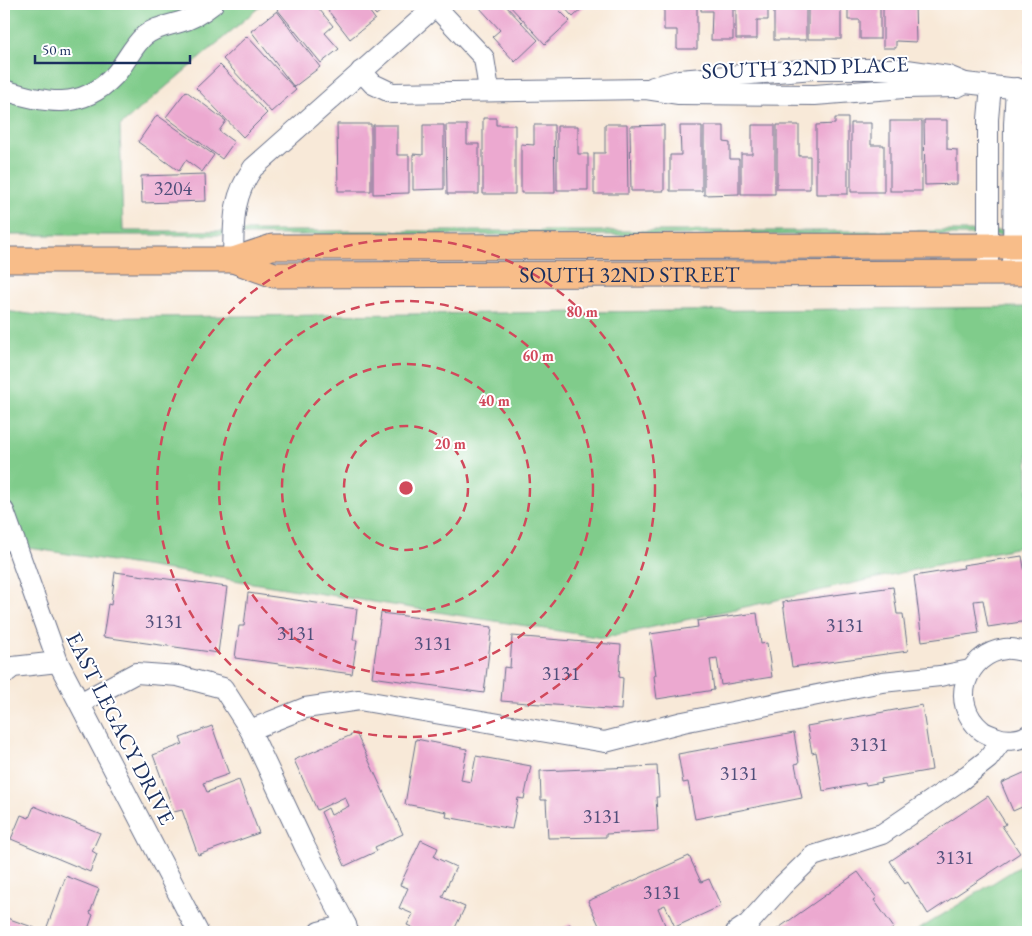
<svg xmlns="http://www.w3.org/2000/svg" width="1032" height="936" font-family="'EB Garamond',serif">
<rect width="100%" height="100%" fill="#fff"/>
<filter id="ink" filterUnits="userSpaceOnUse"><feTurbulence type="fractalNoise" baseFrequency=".02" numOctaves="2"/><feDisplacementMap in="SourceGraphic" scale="10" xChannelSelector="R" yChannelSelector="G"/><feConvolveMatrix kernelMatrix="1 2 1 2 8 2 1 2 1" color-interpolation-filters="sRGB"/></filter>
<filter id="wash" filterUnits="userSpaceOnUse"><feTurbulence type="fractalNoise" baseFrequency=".0096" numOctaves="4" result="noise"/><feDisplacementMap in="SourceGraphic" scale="20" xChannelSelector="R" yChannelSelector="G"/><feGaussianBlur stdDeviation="1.12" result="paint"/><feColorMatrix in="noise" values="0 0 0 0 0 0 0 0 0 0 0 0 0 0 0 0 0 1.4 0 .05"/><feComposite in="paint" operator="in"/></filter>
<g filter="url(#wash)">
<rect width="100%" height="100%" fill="#f8e9d8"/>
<g fill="#80cc8b" stroke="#4e7e74">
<polygon points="4,4 263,4 120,126 123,231 1028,231 1028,235 4,235"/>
<polygon points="1028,307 1028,545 603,638 36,549 4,546 4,311 63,318"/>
<polygon points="1028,861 1028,932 915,932"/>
</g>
<g id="blocks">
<g fill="#eca9d0">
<polygon points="284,4 315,4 333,26 325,33 339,49 321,63 277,9"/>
<polygon points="323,4 364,4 375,19 350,39"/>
<polygon points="367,4 390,4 376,15"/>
<polygon points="483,4 504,4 538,40 515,62 492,37 500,30 479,7"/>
<polygon points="508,4 553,4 570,21 545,44"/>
<polygon points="561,4 587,4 573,17"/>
<polygon points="664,4 697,4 697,49 677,49 677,30 664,30"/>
<polygon points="701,4 733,4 733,40 711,40 712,11 701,11"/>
<polygon points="736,4 768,4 768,20 757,20 757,39 736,39"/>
<rect x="774" y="4" width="32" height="36"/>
<rect x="808" y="4" width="33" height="35"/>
<polygon points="848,4 880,4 880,39 860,39 860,20 848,20"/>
<polygon points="883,4 915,4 916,42 896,41 896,48 883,48"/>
<polygon points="277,11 320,67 294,87 251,31"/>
<polygon points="1027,31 1028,31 1028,64 1024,64"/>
<polygon points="247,36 296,90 271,112 223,59"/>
<polygon points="220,65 267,113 243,137 196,88"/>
<polygon points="186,91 226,121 219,131 234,142 222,159 166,117"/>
<polygon points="157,115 214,155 202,172 186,160 179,171 138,142"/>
<polygon points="483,118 496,118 496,125 515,125 515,194 483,194"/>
<polygon points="835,118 848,118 848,194 816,194 816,125 835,124"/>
<polygon points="924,120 947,120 947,149 957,150 957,184 925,185"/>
<rect x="890" y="121" width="32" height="70"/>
<polygon points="851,123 871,123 871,145 884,145 884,192 851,192"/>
<polygon points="337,124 371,124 371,191 338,191"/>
<polygon points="605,124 627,124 628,194 594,194 594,153 605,153"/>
<polygon points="373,125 397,125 397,155 409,155 409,193 373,194"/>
<polygon points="423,125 444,125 444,189 413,190 413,154 423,155"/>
<polygon points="446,125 467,125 467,144 479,144 479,194 447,194"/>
<polygon points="534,125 554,125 555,193 521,193 521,144 534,145"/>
<polygon points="664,125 664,191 631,191 630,126"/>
<polygon points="752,125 775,125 775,194 741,194 741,154 752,154"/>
<polygon points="777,125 799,125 799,156 810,156 810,189 777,189"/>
<polygon points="557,126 578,126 578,154 588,154 588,190 557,190"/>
<polygon points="680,126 702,126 702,191 670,191 670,155 681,155"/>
<polygon points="704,126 724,126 724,142 730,143 730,159 739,159 739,194 704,195"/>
<polygon points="205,174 206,201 142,203 141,176"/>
<polygon points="1022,556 1027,585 1028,585 1028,621 988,627 983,600 974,601 979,633 922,641 914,576 964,568 963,565"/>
<polygon points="115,572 227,587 218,653 103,637 108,604 111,605"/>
<polygon points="893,587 897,614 903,614 908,651 792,667 783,602"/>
<polygon points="248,593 357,609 353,640 357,640 352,674 235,658 239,626 244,626"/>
<polygon points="381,613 492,627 484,693 372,677"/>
<polygon points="757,613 761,644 767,643 772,677 721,685 717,658 710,659 714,690 657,699 654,676 656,675 650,634 698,627 697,621"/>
<polygon points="512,636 621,645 619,677 623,678 621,710 501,701 504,667 510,668"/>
<polygon points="922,705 932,770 881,779 882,782 866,785 865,783 823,791 816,752 812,753 807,726"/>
<polygon points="212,726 229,774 203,783 207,792 239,780 259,833 198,855 182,810 174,812 153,755 183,744 180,738"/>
<polygon points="356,733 403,834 375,847 377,851 345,866 321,812 328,808 331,815 349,806 345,797 317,810 294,760"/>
<polygon points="794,733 799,763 795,764 802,798 695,819 688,782 683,783 678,754"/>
<polygon points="416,739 467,749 461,780 471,782 476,756 531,766 524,799 518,798 512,829 446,817 447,812 405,804"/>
<polygon points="657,766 659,797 656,797 658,831 606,834 606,837 548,838 546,800 541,800 540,771"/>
<polygon points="1028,771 1028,821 1022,807 1013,811 1001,783"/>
<polygon points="988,796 1006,824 1002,826 1020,853 928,914 908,882 905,884 890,861"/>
<polygon points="34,806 100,833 92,851 97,854 90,872 11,839 21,815 29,818"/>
<polygon points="421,840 438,848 434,857 456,867 442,897 465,907 453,932 442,927 440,932 422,932 407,925 413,914 399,908 408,888 400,885"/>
<polygon points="689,856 701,882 709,879 721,906 675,927 665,905 658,908 668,932 610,932 609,931 602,932 588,901"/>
<polygon points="858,872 877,898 874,900 894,928 888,932 773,932"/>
<polygon points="66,876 99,889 90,913 93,915 87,932 45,932"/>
<polygon points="4,917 35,928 33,932 4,932"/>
<polygon points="570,924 575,932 556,932"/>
</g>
</g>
</g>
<g filter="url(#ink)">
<use href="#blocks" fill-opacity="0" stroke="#687089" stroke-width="1"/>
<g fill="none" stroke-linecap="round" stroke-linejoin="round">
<defs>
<g id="minor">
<polyline points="435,6 484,58 489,90"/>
<polyline points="361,71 373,84 392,93 646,89 679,94 815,95 904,88 957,87 965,83"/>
<polyline points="653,87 679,80 814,69 900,69 948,76 965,83 1028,90"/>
<path d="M4 90C45 103 81 111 114 76 125 64 132 47 144 36 155 27 167 26 180 22 193 19 203 12 213 4"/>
<path d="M233 260C234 224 231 199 253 168L438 4"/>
<polyline points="988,273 988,119 991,86"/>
<polyline points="1013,273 1014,124 1016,88"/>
<polyline points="4,511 58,662 198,932"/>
<path d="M1028 652C1021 651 1012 648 1005 649 965 654 949 704 981 730 984 733 990 735 995 737 1004 741 1019 741 1028 735"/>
<polyline points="4,674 13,667 58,662"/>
<polyline points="80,703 136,673 178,676 223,688 250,730 305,847 346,925 348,932"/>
<polyline points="250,730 305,708 359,700 605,742 683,722 882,682 940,676 970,670"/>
<polyline points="319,932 346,925"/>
<polyline points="736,932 748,924 783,885 813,856 882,834 960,781 988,759 1002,740"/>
</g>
<g id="major">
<polyline points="4,260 233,260 272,247 1028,246"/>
<path id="s1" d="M233 260 274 275 1028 273"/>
</g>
</defs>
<use href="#minor" stroke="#687089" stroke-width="22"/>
<use href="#major" stroke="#687089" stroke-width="27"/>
<use href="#minor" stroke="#fff" stroke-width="20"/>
<use href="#major" stroke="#f8bd89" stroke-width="25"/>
</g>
</g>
<g fill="none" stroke="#d1495b" stroke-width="2.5" stroke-dasharray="9 6">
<circle cx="406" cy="488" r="62"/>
<circle cx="406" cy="488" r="124"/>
<circle cx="406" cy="488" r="187"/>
<circle cx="406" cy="488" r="249"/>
</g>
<g text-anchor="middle" stroke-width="4" stroke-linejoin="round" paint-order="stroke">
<g font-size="20" fill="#4f4e7a">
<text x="173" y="195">3204</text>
<text x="164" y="628">3131</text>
<text x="845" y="632">3131</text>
<text x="296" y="640">3131</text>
<text x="433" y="650">3131</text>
<text x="561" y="680">3131</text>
<text x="869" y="751">3131</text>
<text x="739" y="780">3131</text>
<text x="602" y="823">3131</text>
<text x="955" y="864">3131</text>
<text x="662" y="899">3131</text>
</g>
<g font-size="22" fill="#1b2f5e" stroke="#fff">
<text transform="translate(805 67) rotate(-2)" y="8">SOUTH 32ND PLACE</text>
<text dy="8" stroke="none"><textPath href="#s1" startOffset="399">SOUTH 32ND STREET</textPath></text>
<text transform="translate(121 728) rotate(63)" y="8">EAST LEGACY DRIVE</text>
</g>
</g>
<circle cx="406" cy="488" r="8" fill="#d1495b" stroke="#fff" stroke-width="2.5"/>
<g font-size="15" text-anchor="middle" font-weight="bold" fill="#d1495b" stroke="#fff" stroke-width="4" stroke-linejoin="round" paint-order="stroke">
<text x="582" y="317">80 m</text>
<text x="538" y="361">60 m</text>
<text x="494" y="406">40 m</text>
<text x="450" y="449">20 m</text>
</g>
<rect width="1032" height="936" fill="none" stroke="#fff" stroke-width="20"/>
<path d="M35 55v8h155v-8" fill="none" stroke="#1b2f5e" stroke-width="2.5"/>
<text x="42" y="55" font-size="15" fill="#1b2f5e" stroke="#ffffff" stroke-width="4" paint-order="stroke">50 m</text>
</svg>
